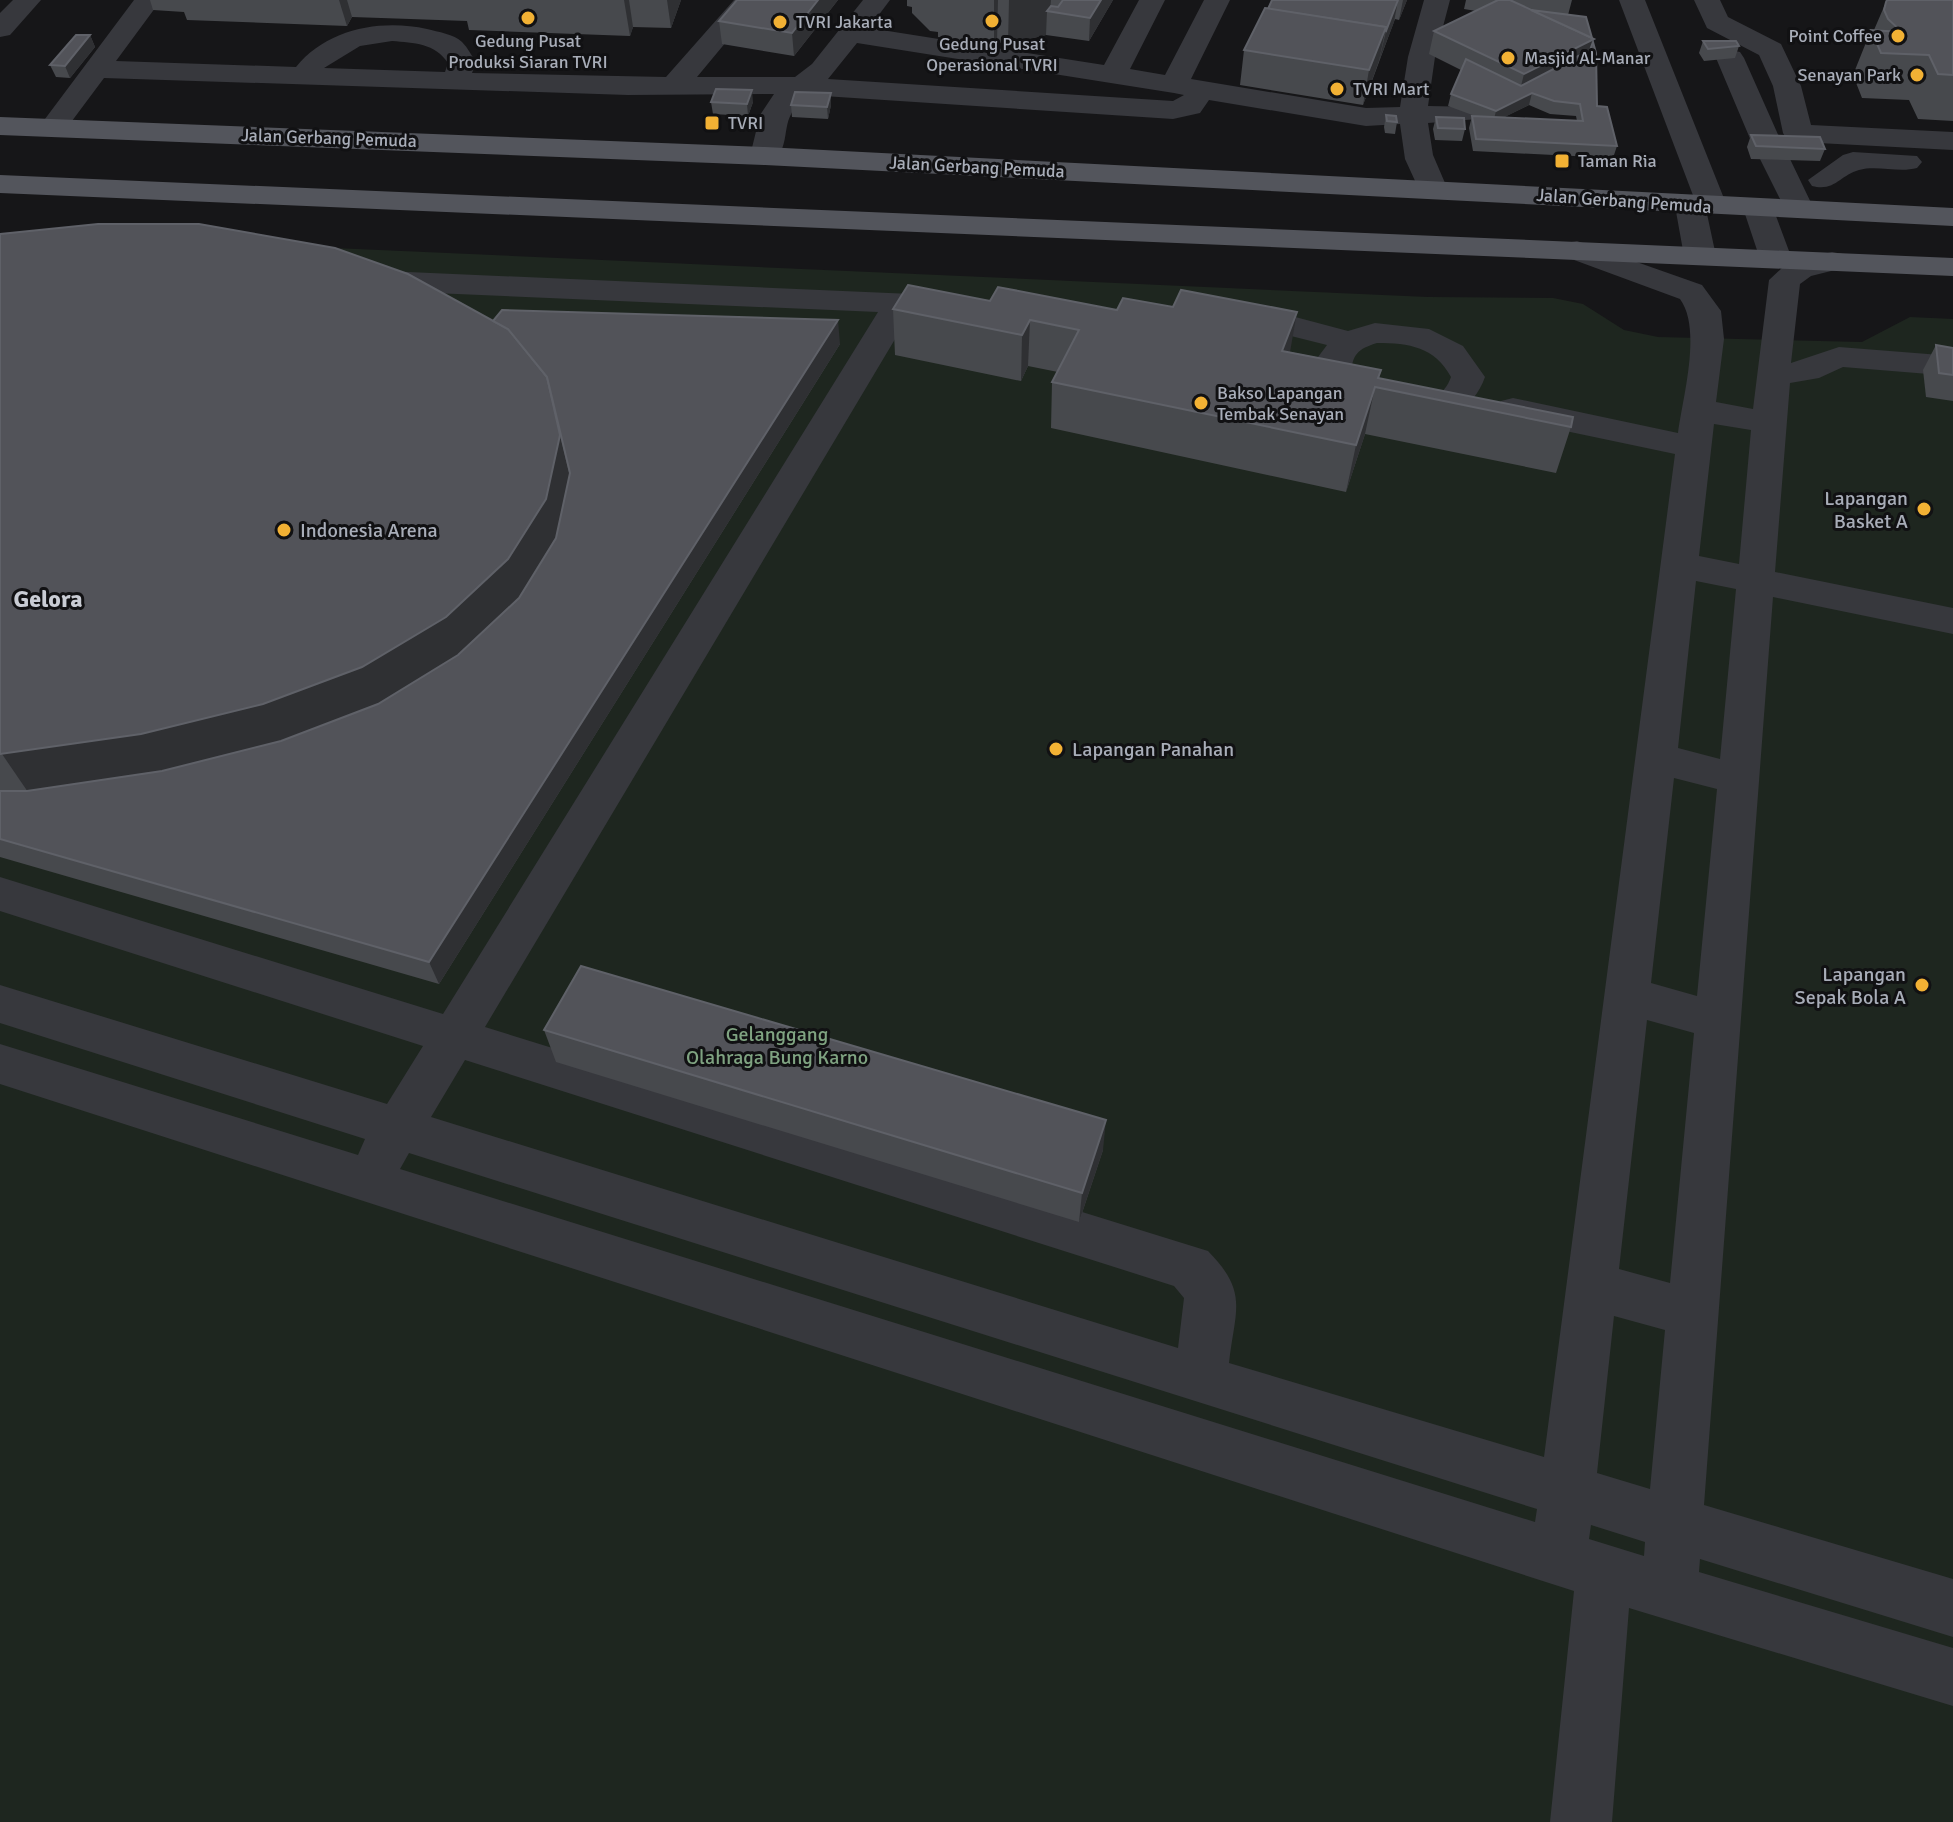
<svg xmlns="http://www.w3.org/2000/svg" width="1953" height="1822" font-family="Signika,sans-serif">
<rect width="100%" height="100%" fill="#161618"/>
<polygon fill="#1e261f" points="0,233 1428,297 1553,298 1583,304 1624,330 1658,337 1862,342 1910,317 1953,319 1953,1822 0,1822"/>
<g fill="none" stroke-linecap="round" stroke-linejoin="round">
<g fill="#37383d" fill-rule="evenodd">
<polygon points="13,0 41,0 10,35 0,37 0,13"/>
<path d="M134 0H161L116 61 296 67C327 29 380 19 427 29 438 32 454 34 462 42 468 48 472 56 476 63L472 73 666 77 734 0H761L697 77H795L812 64 863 0H890L869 28 1104 65 1139 0H1165L1130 69 1165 75 1204 0H1230L1191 79 1366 108 1400 107 1408 57 1424 0H1450L1435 57 1428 106 1478 107 1482 113 1478 119 1428 123 1433 155 1448 190 1444 196H1422L1405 159 1400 124 1366 126 1209 100 1200 113 1173 119 808 95C776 120 794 136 775 162H755L750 156 760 115 774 94 628 95 104 78 63 133H43L39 127ZM392 41C414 43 435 43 448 63L445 72 324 68 360 46ZM857 43 1174 93 1184 95 1173 101 828 79Z"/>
<polygon points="1619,0 1645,0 1727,206 1723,212 1707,214 1716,256 1711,263 1689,263 1684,256 1675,206 1679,200 1694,198"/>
<polygon points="1694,0 1720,0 1728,17 1781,44 1801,86 1811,125 1953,132 1953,150 1818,143 1821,149 1816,155 1796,155 1783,133 1773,86 1759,55 1707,28"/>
<polygon points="1730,50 1740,52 1744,58 1784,148 1781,152 1790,159 1814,209 1810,215 1788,215 1760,159 1763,155 1754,148 1716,58 1720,52"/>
<path d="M1853 152 1917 156 1922 162 1917 168C1899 173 1877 165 1859 170 1840 175 1835 192 1812 186L1808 180 1843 155Z"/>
<path d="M1758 199 1769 202 1773 208 1792 259 1790 262 1832 252 1843 254 1848 261 1843 268 1811 276 1800 284 1791 363 1839 347 1953 356V376L1843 367 1819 378 1790 383 1775 572 1953 608V634L1773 597 1704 1505 1953 1579V1637L1700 1559 1699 1572 1953 1648V1706L1629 1608 1612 1822H1550L1574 1591 0 1084V1044L358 1155 365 1139 0 1023V985L387 1104 423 1046 0 911V877L443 1014 878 312 363 290 352 287 347 280 352 273 363 270 958 296 969 299 974 306 969 313 910 314 485 1027 1208 1251C1249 1293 1235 1309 1229 1363L1544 1457 1675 454 1513 420 1501 417 1496 409 1501 401 1513 398 1678 433C1683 396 1702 329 1680 299L1566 257 1561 250 1566 243 1577 241 1702 285 1721 311 1724 339 1716 402 1753 409 1769 280 1783 267 1765 266 1760 259 1743 208 1747 202ZM1714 424 1751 430 1739 564 1699 556ZM1696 581 1736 589 1720 759 1678 748ZM1674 778 1717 789 1697 996 1651 983ZM1647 1020 1694 1033 1670 1283 1619 1269ZM465 1060 1174 1286 1184 1298 1178 1348 431 1117ZM409 1153 1537 1509 1535 1522 400 1169ZM1614 1316 1665 1330 1650 1489 1597 1473ZM1591 1525 1645 1542 1644 1556 1589 1539Z"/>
<path d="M1234 311 1284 314 1348 331 1375 323 1429 329 1463 346 1485 377C1465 435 1386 433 1342 404 1331 397 1324 386 1317 376L1318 357 1327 345 1283 334 1222 328 1218 321 1222 314ZM1377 343C1409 343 1435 347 1451 377 1436 420 1374 402 1351 375 1352 354 1358 349 1377 343Z"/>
</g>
<g fill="#53555c" fill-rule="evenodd">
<polygon points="0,117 765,147 1953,208 1953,226 765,165 0,135"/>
<polygon points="0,175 1953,258 1953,276 0,193"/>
</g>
</g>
<g fill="#47494d" fill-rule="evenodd">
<polygon points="150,0 681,0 671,28 633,27 630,36 469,30 467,21 410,19 352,17 347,26 187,20 184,12 153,10"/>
<polygon points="737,0 838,0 794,56 722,44 719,21"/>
<polygon points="907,0 1113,0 1089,41 1046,35 1008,44 997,42 994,46 938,37 938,32 930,31 912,13 912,7 907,6"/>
<polygon points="1272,0 1407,0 1399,20 1395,19 1363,105 1240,85 1244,50"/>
<path d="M1466 0H1572L1568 15 1593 42 1597 106 1617 146 1613 158 1473 151 1469 128 1472 116H1475L1448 106 1451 94 1461 70 1429 54 1434 31 1476 11 1464 9ZM1529 105 1550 114 1576 116 1577 121 1504 117Z"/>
<polygon points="1953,0 1953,121 1918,119 1909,100 1862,98 1853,75 1871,30 1874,30 1886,2"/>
<polygon points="90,35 95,47 70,78 56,77 50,65"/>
<polygon points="1703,41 1739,46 1735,58 1704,61 1699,53"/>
<polygon points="711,102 753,102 748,116 713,114"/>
<polygon points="791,105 831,105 828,119 792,117"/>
<polygon points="1386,115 1397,122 1395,134 1385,133 1384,127"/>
<polygon points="1436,117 1465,129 1462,141 1435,140 1433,129"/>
<polygon points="1751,135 1825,149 1820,161 1751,159 1747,147"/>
<polygon points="0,234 493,321 840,344 439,984 0,857"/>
<polygon points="990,301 1290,352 1381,370 1379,378 1571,427 1556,473 1365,434 1346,492 1051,428 1052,382 1058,372 1028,366 1021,381 895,355 893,309"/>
<polygon points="1936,345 1953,348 1953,401 1926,397 1923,370"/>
<polygon points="544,1030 1103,1150 1079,1222 556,1062"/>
</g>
<g fill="#2f3033">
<polygon points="339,0 347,0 352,17 347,26"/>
<polygon points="624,0 629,0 633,27 630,36"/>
<polygon points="667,0 681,0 671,28"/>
<polygon points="818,0 838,0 794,56 792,33"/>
<polygon points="994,0 998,0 997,42 994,46"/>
<polygon points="1009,0 1051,0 1050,12 1047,11 1046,35 1008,44"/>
<polygon points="1101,0 1113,0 1089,41 1090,18"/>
<polygon points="1398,0 1394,22 1379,61 1386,31"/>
<polygon points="1403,0 1407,0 1399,20"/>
<polygon points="1386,27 1379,61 1363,105 1369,70"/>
<polygon points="90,35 95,47 70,78 65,66"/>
<polygon points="1594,39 1587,62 1518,98 1524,74"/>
<polygon points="752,90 753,102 748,116 747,104"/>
<polygon points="831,93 831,105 828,119 827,107"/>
<polygon points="1532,93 1529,105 1493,123 1496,111"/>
<polygon points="1297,312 1289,358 1282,351"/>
<polygon points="838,320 840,344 439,984 429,962"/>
<polygon points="1030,320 1028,366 1021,381 1022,335"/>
<polygon points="1375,387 1365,434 1346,492 1356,445"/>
<polygon points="560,435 575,498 562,562 387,728 43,814 2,754"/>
<polygon points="1106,1120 1103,1150 1079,1222 1082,1193"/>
</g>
<g fill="#525359" stroke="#5f6168" stroke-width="2">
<polygon points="737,0 818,0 792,33 719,21"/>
<polygon points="1063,0 1101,0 1090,18 1047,11 1051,6 1058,7"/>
<polygon points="1272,0 1398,0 1386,31 1385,30 1386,27 1268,9"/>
<polygon points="1498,0 1510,0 1594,39 1524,74 1434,31"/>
<polygon points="1887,0 1953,0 1953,75 1938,74 1929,55 1881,53 1871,30 1902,32 1888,19 1884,10 1886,2"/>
<polygon points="1265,8 1386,27 1369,70 1244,50"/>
<polygon points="1531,10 1586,17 1592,38"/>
<polygon points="76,35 90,35 65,66 50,65"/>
<polygon points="1703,41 1736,41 1739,46 1708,49"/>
<polygon points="1593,42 1596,53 1597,106 1607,107 1617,146 1476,139 1472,116 1583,121 1580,104 1554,101 1532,93 1496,111 1451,94 1466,59 1521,86 1590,50"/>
<polygon points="716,89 752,90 747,104 711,102"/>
<polygon points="795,92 831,93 827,107 791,105"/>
<polygon points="1386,115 1396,116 1397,122 1387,121"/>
<polygon points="1436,117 1464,118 1465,129 1438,128"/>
<polygon points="1751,135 1820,137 1825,149 1756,146"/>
<polygon points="98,224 199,224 335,248 408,274 508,329 547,377 560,435 546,499 508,559 446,617 362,667 263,704 141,734 0,754 0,234"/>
<polygon points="908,285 990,301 998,287 1117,310 1123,298 1173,307 1181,290 1297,312 1282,351 1381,370 1378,378 1573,417 1571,427 1375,387 1356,445 1052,382 1079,330 1030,320 1022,335 893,309"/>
<polygon points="502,310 838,320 429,962 0,839 0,791 27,791 162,771 281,741 378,704 458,655 519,598 556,538 570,473 547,377 508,329 493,321"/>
<polygon points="1936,345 1953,348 1953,375 1939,373"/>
<polygon points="581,966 1106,1120 1082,1193 544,1030"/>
</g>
<g fill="#f2b134" stroke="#111113" stroke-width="3">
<circle cx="528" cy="18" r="8"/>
<circle cx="992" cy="21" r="8"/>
<circle cx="780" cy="22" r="8"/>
<circle cx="1898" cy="36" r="8"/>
<circle cx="1508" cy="58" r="8"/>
<circle cx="1917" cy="75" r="8"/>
<circle cx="1337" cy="89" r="8"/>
<rect x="704" y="115" width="16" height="16" rx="4"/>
<rect x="1554" y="153" width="16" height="16" rx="4"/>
<circle cx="1201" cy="403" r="8"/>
<circle cx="1924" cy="509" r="8"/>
<circle cx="284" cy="530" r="8"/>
<circle cx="1056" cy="749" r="8"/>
<circle cx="1922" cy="985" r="8"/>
</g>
<g text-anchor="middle" stroke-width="6" stroke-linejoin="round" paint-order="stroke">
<g font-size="18" fill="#a8adb8" stroke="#111113" text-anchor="start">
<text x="796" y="28">TVRI Jakarta</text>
<text x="1882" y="42" text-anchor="end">Point Coffee</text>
<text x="528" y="47" text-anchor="middle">Gedung Pusat<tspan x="528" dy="21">Produksi Siaran TVRI</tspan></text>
<text x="992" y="50" text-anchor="middle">Gedung Pusat<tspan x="992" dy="21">Operasional TVRI</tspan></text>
<text x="1524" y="64">Masjid Al-Manar</text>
<text x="1901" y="81" text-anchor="end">Senayan Park</text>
<text x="1353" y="95">TVRI Mart</text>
<text x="728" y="129">TVRI</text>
<text x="1578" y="167">Taman Ria</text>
<text x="1217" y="399">Bakso Lapangan<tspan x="1217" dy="21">Tembak Senayan</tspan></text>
</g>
<g font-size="18" fill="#a8adb8" stroke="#111113">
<text transform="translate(329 138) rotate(2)" y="6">Jalan Gerbang Pemuda</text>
<text transform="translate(977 167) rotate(3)" y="6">Jalan Gerbang Pemuda</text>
<text transform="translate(1624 201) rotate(4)" y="6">Jalan Gerbang Pemuda</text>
</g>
<g font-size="20" fill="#a8adb8" stroke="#111113" text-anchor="end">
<text x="1908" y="505">Lapangan<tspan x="1908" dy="23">Basket A</tspan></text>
<text x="300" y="537" text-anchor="start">Indonesia Arena</text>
<text x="1072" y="756" text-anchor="start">Lapangan Panahan</text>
<text x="1906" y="981">Lapangan<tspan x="1906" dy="23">Sepak Bola A</tspan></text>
</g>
<g font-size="20" fill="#7fa381" stroke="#111113">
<text x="777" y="1041">Gelanggang<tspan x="777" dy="23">Olahraga Bung Karno</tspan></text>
</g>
<g font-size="24" font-weight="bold" fill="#c9ccd4" stroke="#111113">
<text x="48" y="607">Gelora</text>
</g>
</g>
</svg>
